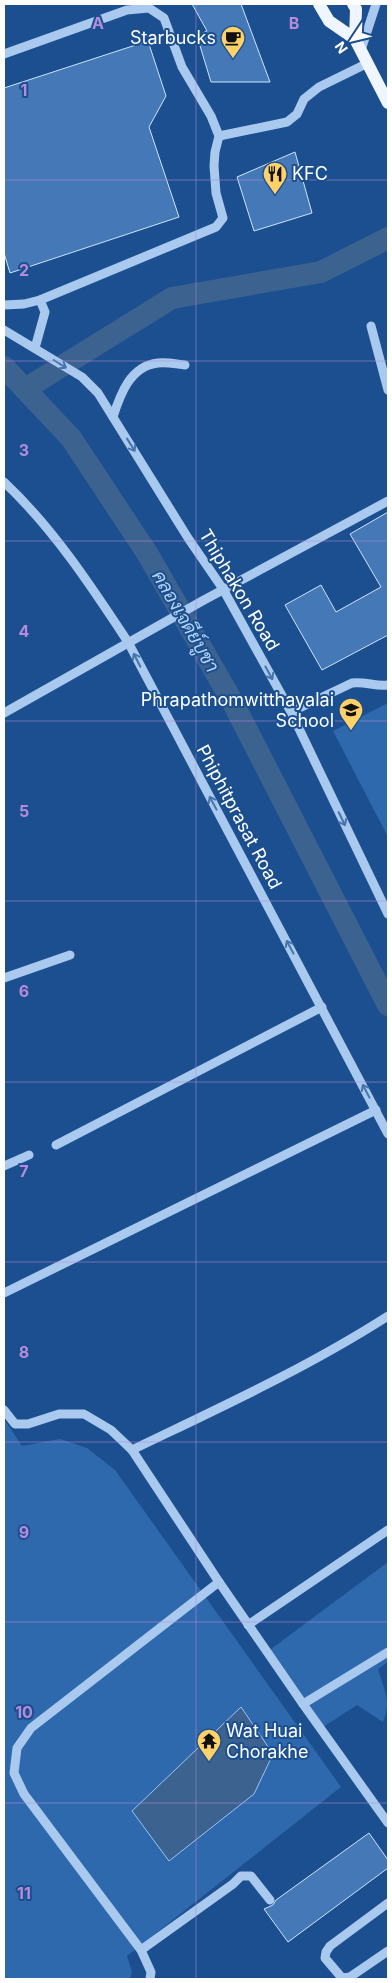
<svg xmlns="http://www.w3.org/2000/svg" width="392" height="1983" font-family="Inter,Sarabun,sans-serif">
<rect width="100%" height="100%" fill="#1b4f8f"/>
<g fill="#2e69ad">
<polygon points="388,703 388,837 333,731"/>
<polygon points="4,1419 22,1446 60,1439 87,1448 115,1470 341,1787 127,1956 132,1972 130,1979 4,1979"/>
<path d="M388 1562V1662L378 1669C384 1690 392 1701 383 1722L357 1705 320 1729 267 1652Z"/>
</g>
<polygon fill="#3c6290" stroke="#9cc4f0" points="241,1707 273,1754 254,1794 169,1861 132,1811"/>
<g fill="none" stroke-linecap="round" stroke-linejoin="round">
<g stroke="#3c6290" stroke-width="22">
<polyline points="4,367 71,438 147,553 232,701 388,1005"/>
<polyline points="25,389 172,298 321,272 388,238"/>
</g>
</g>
<g fill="#4478b7" stroke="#cfe3fa">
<polygon points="192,4 241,4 270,82 211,82 197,36 207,31"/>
<polygon points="148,41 166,96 149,127 179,217 10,273 4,253 4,88"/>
<polygon points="295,152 312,213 254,231 237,177"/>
<polygon points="388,512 388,635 322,670 285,605 321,585 336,612 381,587 350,534"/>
<polygon points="369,1833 388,1860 388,1868 288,1942 264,1909 273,1905 276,1900"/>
</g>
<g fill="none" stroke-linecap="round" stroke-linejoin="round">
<g stroke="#a9c9ee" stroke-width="9">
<polyline points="361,50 376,4"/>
<polyline points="4,54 127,10 149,8 164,18 182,67 211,116 219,136 215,152 214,166 216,193 223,218 216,227 40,300 45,312 35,348"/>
<polyline points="219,136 287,122 297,114 304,99 319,87 368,63"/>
<polyline points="4,305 24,304 40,300"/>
<polyline points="371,326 388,390"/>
<polyline points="4,330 82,377 98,393 188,538 223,589 291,712 388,914"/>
<path d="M113 417C120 395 130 366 158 363 166 362 176 364 185 365"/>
<path d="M4 482C53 528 91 586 128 642L388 1134"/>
<path d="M291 712 352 683C365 681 376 687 388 685"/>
<polyline points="4,713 204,600 388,501"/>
<polyline points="4,978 70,955"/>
<polyline points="56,1145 322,1007"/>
<polyline points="4,1166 29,1155"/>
<polyline points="4,1293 376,1110"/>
<polyline points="4,1410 15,1424 28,1424 59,1414 84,1414 111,1430 132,1450 219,1582 303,1704 388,1823"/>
<path d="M132 1450C219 1408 307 1368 388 1316"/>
<polyline points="248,1625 388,1530"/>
<polyline points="303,1704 388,1652"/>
<polyline points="388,1903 330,1946 326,1952 325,1958 342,1978 350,1977 388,1951"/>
<polyline points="141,1950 233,1884 241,1876 251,1876 270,1900"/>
<polyline points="150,1979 151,1972 141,1950 24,1794 14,1773 17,1748 31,1728 219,1582"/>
</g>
<g stroke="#f0f6ff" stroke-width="12">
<polyline points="319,4 329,21 355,39 388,103"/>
<polyline points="353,4 356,9 355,39"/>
</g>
</g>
<defs><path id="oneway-shaft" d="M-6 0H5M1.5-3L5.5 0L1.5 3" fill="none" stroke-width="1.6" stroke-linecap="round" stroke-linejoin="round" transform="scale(1.25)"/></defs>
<g stroke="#4674ac">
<use href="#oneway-shaft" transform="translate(60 364) rotate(32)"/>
<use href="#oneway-shaft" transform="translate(131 445) rotate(58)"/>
<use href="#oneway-shaft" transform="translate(137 660) rotate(-117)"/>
<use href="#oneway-shaft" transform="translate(269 673) rotate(61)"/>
<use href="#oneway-shaft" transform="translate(213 803) rotate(-118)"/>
<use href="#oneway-shaft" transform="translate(342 819) rotate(64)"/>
<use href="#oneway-shaft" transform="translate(290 947) rotate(-118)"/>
<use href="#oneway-shaft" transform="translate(366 1091) rotate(-118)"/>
</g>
<path fill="none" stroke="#b68bdc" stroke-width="1" stroke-opacity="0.55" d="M196 4V1979M4 180H388M4 361H388M4 541H388M4 721H388M4 901H388M4 1082H388M4 1262H388M4 1442H388M4 1622H388M4 1803H388"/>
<defs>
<symbol id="cafe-pin" viewBox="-11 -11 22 30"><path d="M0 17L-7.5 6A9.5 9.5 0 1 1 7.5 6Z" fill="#ffd166" stroke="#1b4f8f"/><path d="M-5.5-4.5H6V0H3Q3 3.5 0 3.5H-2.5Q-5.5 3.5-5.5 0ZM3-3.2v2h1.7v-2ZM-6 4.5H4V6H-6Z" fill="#111"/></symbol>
<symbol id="restaurant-pin" viewBox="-11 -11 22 30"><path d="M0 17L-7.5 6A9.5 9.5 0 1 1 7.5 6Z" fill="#ffd166" stroke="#1b4f8f"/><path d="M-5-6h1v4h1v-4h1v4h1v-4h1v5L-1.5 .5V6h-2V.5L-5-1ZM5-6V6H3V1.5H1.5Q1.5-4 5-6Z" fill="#111"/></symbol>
<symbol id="school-pin" viewBox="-11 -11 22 30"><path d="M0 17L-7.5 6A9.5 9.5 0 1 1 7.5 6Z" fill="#ffd166" stroke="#1b4f8f"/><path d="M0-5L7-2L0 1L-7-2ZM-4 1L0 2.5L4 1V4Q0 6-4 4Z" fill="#111"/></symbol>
<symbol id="temple-pin" viewBox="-11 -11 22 30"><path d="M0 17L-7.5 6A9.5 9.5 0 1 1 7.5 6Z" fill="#ffd166" stroke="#1b4f8f"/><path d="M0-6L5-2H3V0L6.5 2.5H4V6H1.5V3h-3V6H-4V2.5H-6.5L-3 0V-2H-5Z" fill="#111"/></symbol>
</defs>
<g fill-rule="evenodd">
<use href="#cafe-pin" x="219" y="24" width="28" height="38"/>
<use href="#restaurant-pin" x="261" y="160" width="28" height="38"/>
<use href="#school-pin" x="337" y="696" width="28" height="38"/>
<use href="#temple-pin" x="195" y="1727" width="28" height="38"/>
</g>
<g text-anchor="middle" stroke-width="4" stroke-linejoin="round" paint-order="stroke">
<g font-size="18" fill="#fff" stroke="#1b4f8f" text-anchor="end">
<text x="216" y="44">Starbucks</text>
<text x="292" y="180" text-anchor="start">KFC</text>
<text x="334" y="706">Phrapathomwitthayalai<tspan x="334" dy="21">School</tspan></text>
<text x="226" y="1737" text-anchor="start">Wat Huai<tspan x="226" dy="21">Chorakhe</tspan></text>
</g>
<g font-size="18" fill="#fff" stroke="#1b4f8f">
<text transform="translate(239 590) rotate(59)" y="6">Thiphakon Road</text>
<text transform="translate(239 817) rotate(62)" y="6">Phiphitprasat Road</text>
</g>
<g font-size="19" font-style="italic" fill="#b5d3f5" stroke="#1b4f8f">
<text transform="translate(186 621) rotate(60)" y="7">คลองเจดีย์บูชา</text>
</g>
</g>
<g font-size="16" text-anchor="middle" font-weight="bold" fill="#b68bdc" stroke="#1b4f8f" stroke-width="4" stroke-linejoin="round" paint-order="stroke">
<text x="98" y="29">A</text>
<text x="294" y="29">B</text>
<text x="24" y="96">1</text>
<text x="24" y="276">2</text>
<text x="24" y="456">3</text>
<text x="24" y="637">4</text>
<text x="24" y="817">5</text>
<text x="24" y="997">6</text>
<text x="24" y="1177">7</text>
<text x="24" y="1358">8</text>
<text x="24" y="1538">9</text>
<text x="24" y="1718">10</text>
<text x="24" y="1899">11</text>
</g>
<rect width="392" height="1983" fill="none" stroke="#ffffff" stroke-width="10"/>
<g transform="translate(352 40) rotate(235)" stroke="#1b4f8f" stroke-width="4" paint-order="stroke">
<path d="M0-4L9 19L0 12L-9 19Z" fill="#ffffff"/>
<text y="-8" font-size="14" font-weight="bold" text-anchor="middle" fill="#ffffff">N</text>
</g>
</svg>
